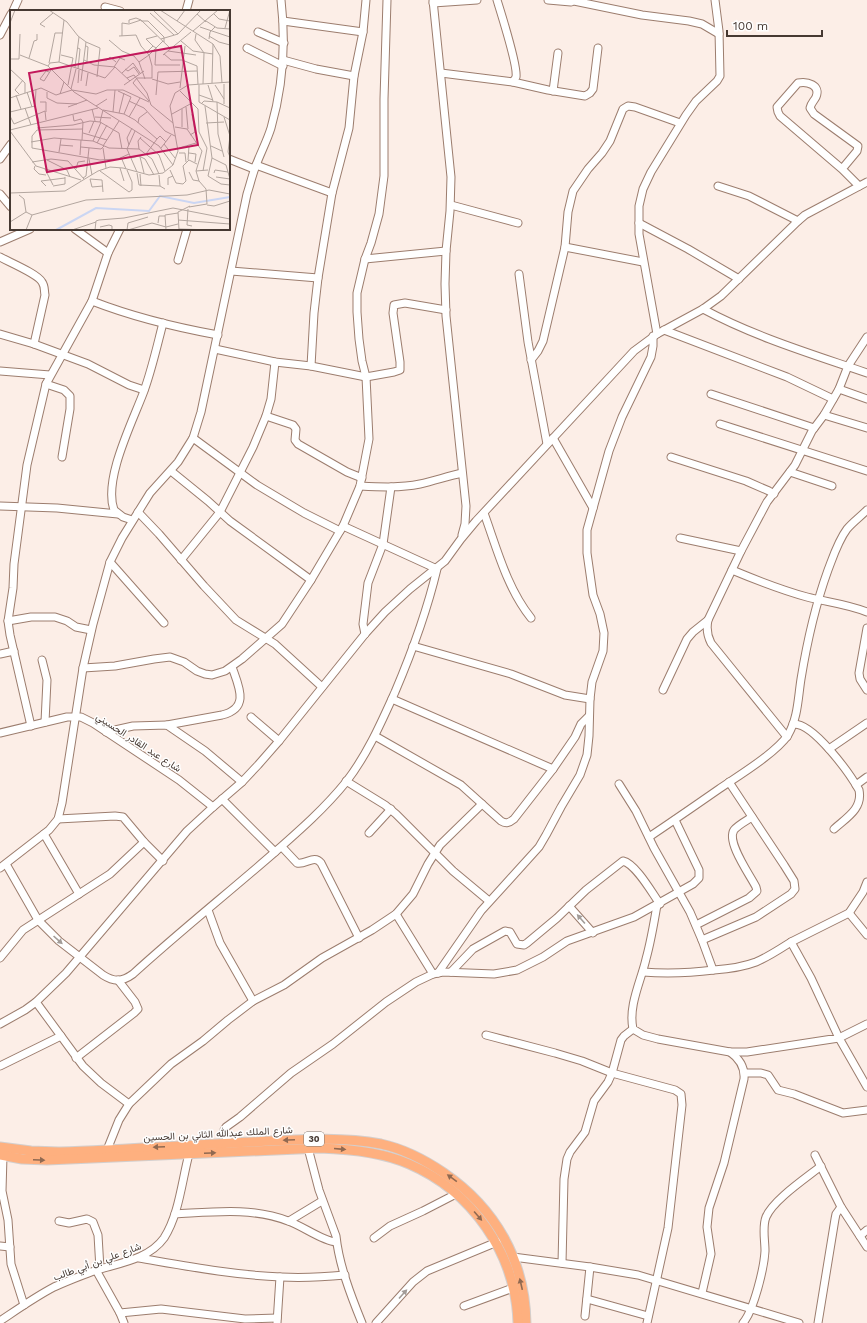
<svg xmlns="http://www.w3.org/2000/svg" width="867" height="1323" font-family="'Work Sans',Vazirmatn,sans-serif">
<rect width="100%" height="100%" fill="#fceee7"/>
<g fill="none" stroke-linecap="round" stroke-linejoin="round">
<defs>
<g id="minor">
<polyline points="433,0 451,177 450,211 446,251 445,284 446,316 466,506 465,524 462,535"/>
<polyline points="548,0 571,2 574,0"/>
<polyline points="574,1 642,15 689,21 702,24 719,34"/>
<polyline points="433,3 477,0"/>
<polyline points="105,7 120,11"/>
<polyline points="13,11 18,0"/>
<polyline points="186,11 189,0"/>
<polyline points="283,21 363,32"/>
<polyline points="258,32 284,43"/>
<polyline points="0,35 11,14"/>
<polyline points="247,48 283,66"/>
<polyline points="283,60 316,69 354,76"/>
<path d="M441 73 513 82C514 80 515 79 516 77 518 66 501 13 497 0"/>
<polyline points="513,82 548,90 585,96 590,93 593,89 598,48"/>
<polyline points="553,91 558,53"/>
<polyline points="0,159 11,144"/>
<polyline points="229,159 254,169"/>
<polyline points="256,165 332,193"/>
<path d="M842 169 857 151 858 146 814 114 810 108C811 103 814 101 816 97 821 85 807 81 798 83L777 107 778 112 780 116 842 169 859 186"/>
<polyline points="718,186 749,196 798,221"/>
<polyline points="0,194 11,207"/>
<polyline points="451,205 518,223"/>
<polyline points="639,223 688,249 739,279"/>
<polyline points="75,229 108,253"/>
<polyline points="0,242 30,229"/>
<polyline points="565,247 643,262"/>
<path d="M0 257C9 262 38 274 42 282 45 286 44 290 45 295L34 344"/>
<polyline points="365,259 446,251"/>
<polyline points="178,260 187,229"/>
<polyline points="231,271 318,278"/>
<polyline points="519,274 528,342 547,444"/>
<path d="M92 301C133 317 174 327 218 335"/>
<path d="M703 309C755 337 812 354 867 373"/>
<polyline points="664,330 787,377 833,399"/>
<polyline points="0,334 34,344 88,364 129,385 144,390"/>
<polyline points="657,334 639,234 639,206 643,189 651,172 686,115 696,101 717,81 720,76 719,31 715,0"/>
<polyline points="215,349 275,362 311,366 366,377 394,372 400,370 400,362 393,313 394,305 405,303 446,310"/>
<polyline points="531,360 538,351 543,341 565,247 568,212 573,191 588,169 602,153 610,141 623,109 628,106 635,107 680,123"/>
<polyline points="311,366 314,313 318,278 332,193 349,128 354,76 363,32 366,0"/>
<polyline points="0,371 50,375"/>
<polyline points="46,384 64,390 70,396 70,409 62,457"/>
<polyline points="839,389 867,399"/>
<polyline points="711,394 814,428"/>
<polyline points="824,415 867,428"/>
<polyline points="266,416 293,425 296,429 295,440 298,444 347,472 362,478"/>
<polyline points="720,424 867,471"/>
<polyline points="193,438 257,485 304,513 340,531"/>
<polyline points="553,438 593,508"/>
<polyline points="671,457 746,481 769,491 774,494"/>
<polyline points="171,471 208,501 230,521 311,580"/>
<polyline points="790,472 832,486"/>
<path d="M360 486C380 487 400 488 420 484 434 481 448 476 462 473"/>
<polyline points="0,506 57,508 118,514"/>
<polyline points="138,512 159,534 204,586 236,620 275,644 322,687"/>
<path d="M484 513C497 549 507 588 531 618"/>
<path d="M132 520 123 517 114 510C103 479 133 421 144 391 152 369 157 346 163 323"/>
<polyline points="680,538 741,551"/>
<polyline points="181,560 220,512 253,447 266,416 271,399 275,362"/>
<polyline points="110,562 164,623"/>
<path d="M732 570C756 580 781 590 807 597 827 602 847 604 867 612"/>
<polyline points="8,621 31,617 55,617 67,621 76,627 91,630"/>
<polyline points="867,628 859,673 860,679 867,690"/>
<polyline points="365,634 363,624 368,583 383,544 391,487"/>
<polyline points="413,646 511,674 565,695 590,699"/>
<polyline points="0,654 14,651"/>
<polyline points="42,660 47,680 45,722"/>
<polyline points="83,668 115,666 154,659 170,657 184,662 197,671 205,674 212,675 225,671 242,659 282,624 311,580 343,526 360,486 369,439 366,377 362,361 359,339 357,312 357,293 365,259 371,243 379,214 384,176 384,99 387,0"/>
<polyline points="663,690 687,639 693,632 708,620"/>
<polyline points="392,699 553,769"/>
<polyline points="251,717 279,741"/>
<path d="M793 724C813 722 850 774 859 790 863 809 846 818 834 829"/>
<path d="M167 725 222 715C250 708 239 687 232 667"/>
<polyline points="31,726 10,635 8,621 13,588 14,564 27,465 46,384 92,301 108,253 120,229"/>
<polyline points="106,732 133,726 167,725 205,751 242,782"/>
<polyline points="0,733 67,717 81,717 93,723 179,780 213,807"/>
<path d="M375 736 461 785 501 821C506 824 509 823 514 819L553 769 575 737 581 724 589 716"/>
<path d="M787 737 711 643C707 635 706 629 708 620L741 551 767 502 795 465 812 431 824 415 839 389 848 366 867 337"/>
<polyline points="829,749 867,723"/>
<polyline points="346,781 385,805 396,814 453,871 489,901"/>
<polyline points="619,784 636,811 654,848 690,912 702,940 713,970"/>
<polyline points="856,785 867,777"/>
<polyline points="222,799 275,852"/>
<polyline points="58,819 115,816 123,817 144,842 163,861"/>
<polyline points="369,833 391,809"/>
<polyline points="44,834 79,894"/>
<path d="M649 837C673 821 696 805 719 789 738 776 776 753 788 735 798 718 798 698 801 679 807 642 815 606 828 570 833 557 838 541 847 529 853 522 860 517 867 510"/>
<path d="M282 847 297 863C306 865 314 854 321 863L359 938"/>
<path d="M6 864 38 920 59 941 103 975C114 982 122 982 133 974 179 932 228 893 275 852 300 830 325 808 346 782 367 755 381 723 395 692 412 652 427 611 437 569L343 526"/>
<path d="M0 868 49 830 58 819 62 803 83 668 93 624 110 562 122 538 150 493 178 462 193 438 201 412 247 194C250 185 252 176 255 168 260 154 267 141 271 128 283 86 286 43 281 0"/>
<path d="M657 905C654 923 651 941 646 959 641 981 628 1006 633 1029L643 1035 658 1039 730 1052H747L839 1038 811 978 791 942 849 913 863 892 867 882"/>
<polyline points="569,906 593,933"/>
<polyline points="208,910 220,943 253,1001"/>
<polyline points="849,913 867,935"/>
<polyline points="396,914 433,974"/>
<path d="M696 925 749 898 757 891 756 887C750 875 726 842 734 830 738 825 746 821 752 817"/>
<polyline points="702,940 756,917 791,894 795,889 794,881 784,865 729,782"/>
<polyline points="0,958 23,930 110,874 144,842"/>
<path d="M451 972 473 949 505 931 510 932 517 944 524 945 527 943 557 918 586 890 623 861C636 864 652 893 660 904"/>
<path d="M643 972C667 974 690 973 714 970 728 969 743 967 756 962 768 957 780 949 791 942"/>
<polyline points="438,973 481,911 539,847 546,835 561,807 580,775 587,755 589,736 590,699 592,682 603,651 604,633 600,614 593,595 587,553 587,530 609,451 622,417 651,357 653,346 653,336"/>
<polyline points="36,1002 83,1066 101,1083 129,1104"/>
<polyline points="0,1024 25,1010 36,1002 66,973 187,831 213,807 242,782 258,765 279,741 365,634 385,612 410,589 445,561 461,539 476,521 634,351 657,334 703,309 721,296 798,221 805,215 867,182"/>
<polyline points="867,1024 839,1038 867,1087"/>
<polyline points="486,1035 555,1053 582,1061 612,1073 675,1090 681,1094 682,1105 668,1228 647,1323"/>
<polyline points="76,1058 134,1013 138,1009 135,1002 118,980"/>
<polyline points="0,1066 61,1036"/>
<polyline points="745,1073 761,1073 768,1075 778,1090 794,1094 843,1113 867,1110"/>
<polyline points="230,1143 224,1134 224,1130 226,1127 240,1117 291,1073 333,1044 386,1002 416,982 433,974 443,972 494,974 517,970 543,957 567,941 634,917 693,884 699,878 699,870 675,820"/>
<path d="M308 1148 319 1190 336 1236C339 1265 351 1296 362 1323"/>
<polyline points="107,1150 119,1120 129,1104 171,1064 203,1041 228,1020 253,1001 284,985 322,958 372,930 396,914 413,894 428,864 440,845 482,804"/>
<polyline points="815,1155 841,1207 867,1247"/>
<polyline points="3,1156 2,1191 8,1220 11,1264 24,1305"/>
<path d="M175 1214C213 1212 252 1207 288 1221 303 1226 322 1241 336 1242"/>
<polyline points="59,1221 69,1223 87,1219 93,1222 98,1235 100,1269"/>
<polyline points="289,1221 322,1201"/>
<polyline points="860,1236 867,1230"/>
<polyline points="374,1238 390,1226 423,1211 456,1194"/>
<polyline points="0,1246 10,1247"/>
<polyline points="513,1257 590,1267 638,1275 799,1323"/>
<path d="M139 1258C186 1266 233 1275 281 1277 302 1278 324 1277 345 1275"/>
<polyline points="562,1263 564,1179 567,1159 570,1152 585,1132 594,1101 608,1082 612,1073 621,1040 624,1036 633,1029"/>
<polyline points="96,1270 120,1313 161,1309 245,1319 277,1318"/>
<path d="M702 1293 711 1254 707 1227 709 1208 724 1163 744 1079C745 1067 740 1059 730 1052"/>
<polyline points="587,1299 648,1316"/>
<polyline points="464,1306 513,1288"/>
<polyline points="120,1313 124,1323"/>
<polyline points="585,1316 590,1267"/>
<path d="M0 1321C18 1309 35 1297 54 1287 68 1281 82 1275 97 1270 120 1263 149 1259 164 1238 179 1215 182 1180 189 1154"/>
<polyline points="277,1323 280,1277"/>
<polyline points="376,1323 413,1282 427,1271 497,1242"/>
<path d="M743 1323C754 1310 764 1268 765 1251 765 1240 762 1227 766 1217 773 1200 806 1178 821 1166"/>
<polyline points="818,1323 835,1219 836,1214 841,1207"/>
</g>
<g id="major">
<path d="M0 1147 31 1151 59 1152C123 1150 188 1145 252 1142 295 1140 339 1136 381 1144 404 1149 425 1160 444 1173 495 1208 525 1260 526 1323"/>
<path d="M0 1155 22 1159 47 1160 320 1148C349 1149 382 1152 409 1164 472 1191 516 1254 518 1323"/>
</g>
</defs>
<use href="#minor" stroke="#9c7d6e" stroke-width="9"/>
<use href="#major" stroke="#d3cfce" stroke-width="11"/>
<use href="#minor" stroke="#fff" stroke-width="7"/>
<use href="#major" stroke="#feb07f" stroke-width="9"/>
</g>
<defs><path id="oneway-solid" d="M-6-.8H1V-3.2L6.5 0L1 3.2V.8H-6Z"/></defs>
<g fill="#a29c98">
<use href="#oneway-solid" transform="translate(581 919) rotate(-131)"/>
<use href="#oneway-solid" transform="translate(58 940) rotate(42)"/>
<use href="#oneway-solid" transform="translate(403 1294) rotate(-48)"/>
</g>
<g fill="#906951">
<use href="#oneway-solid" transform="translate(289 1140) rotate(178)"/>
<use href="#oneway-solid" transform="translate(159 1147) rotate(177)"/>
<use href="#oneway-solid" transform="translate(340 1149) rotate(5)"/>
<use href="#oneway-solid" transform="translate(210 1153) rotate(-2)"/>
<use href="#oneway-solid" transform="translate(39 1160) rotate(2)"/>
<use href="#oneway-solid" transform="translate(452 1178) rotate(-144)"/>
<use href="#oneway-solid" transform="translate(478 1216) rotate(49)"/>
<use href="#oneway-solid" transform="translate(521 1284) rotate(-103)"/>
</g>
<g text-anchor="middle" stroke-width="3" stroke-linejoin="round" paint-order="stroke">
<rect fill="#fefefe" stroke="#7d746f" stroke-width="1" x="304" y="1132" width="20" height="14" rx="3"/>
<g font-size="9" font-weight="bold" fill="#463932">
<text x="314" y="1142">30</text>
</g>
<g font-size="10" fill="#463932" stroke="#fefefe">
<text transform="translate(139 742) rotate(33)" y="4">شارع عبد القادر الحسيني</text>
<text transform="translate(218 1133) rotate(-3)" y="4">شارع الملك عبدالله الثاني بن الحسين</text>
<text transform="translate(97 1261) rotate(-20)" y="4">شارع علي بن أبي طالب</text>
</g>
</g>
<g transform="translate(10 10)">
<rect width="220" height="220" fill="#fceee7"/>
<path fill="none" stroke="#cbd6f3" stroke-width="2" d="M46 220 86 198 139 201 150 186 184 193 220 187"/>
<path fill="none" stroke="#b3a69f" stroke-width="1" d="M39 0 57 12 68 26 76 32 71 71M150 0 203 34 210 46 212 73M144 1 168 24M140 3 164 25M187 4 196 12M204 4 209 9 220 11M131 11H138L154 27V32M167 11 175 0M196 11 207 18 220 19M0 13 5 0M119 13V10L126 8 131 10M35 17 30 14 43 3M190 17 220 27M215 18 220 0M183 21 208 0M186 24 185 30 194 43 193 74M109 26 126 25 131 36 139 45 153 31M112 26V13L119 14 131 10 161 39M199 26 209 32 220 35M151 29 168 24 191 0M199 29 200 22 205 17M99 30 112 41 124 46 129 52 139 45 142 56V68H127M171 31 183 41 203 44M76 32 90 38 87 67M76 36 78 37 77 51M143 36 136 29 147 26M68 38 70 39 68 59M158 41 186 45M137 42 143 36 146 38 145 55M154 44 161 50H172L187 56 188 74M10 45 38 56 64 82 149 136 163 155M51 45 63 48 58 75M153 45 181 22M19 48 24 31 27 30V24M0 49H9L10 24M74 50 84 55 105 57 120 71M89 50H97L100 47 106 52M49 52 54 10M129 52 135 69M39 53 45 23H53M145 55H170M38 56 40 53 49 52 95 68 105 57M65 57 69 27M104 57 110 48 115 50M0 59 15 73V83M115 59 118 61 124 57 129 64M39 62 36 61 30 69 34 71 41 60M112 63 123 53 130 63M117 68 124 65 137 83 141 95 163 113M127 68 123 73 139 91M142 69 158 74 170 72M220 72V41M68 73 69 60M202 73 203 34M214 74V94M114 75 134 61M189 75V92L220 110M198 75 203 91M205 75 214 89M76 76 78 63M170 78 175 36M61 79 66 59M62 80 86 84 97 80H113L139 92M108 81 121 87 114 104M170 81 188 99 189 122 197 138 193 161M17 82 22 97M37 82V88L47 93 67 94M9 84 5 80 13 70M50 84 54 72M6 85 11 99M146 85 148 62 187 61M189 85 203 90M0 88 31 78 46 85 62 80M119 91 134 98 155 121 165 126M30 92H36V102M207 92 208 124 214 147M191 94 194 91 207 92 220 98M25 96 26 79M86 96 97 89M195 96 202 148 216 155 220 169 206 167M58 97 77 90M176 97 178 119M15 98 21 115M82 99 85 111M0 102 25 96 29 112M103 102 105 80M109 103 114 83M162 104 182 93M63 105 64 111 71 109 73 112 72 130M0 106 4 114 35 101 36 110M85 107 101 108M119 107 130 88M214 107 220 126M90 112 93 100 114 104 125 110 147 129 136 144M128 113 129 108 137 102M196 113 214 112M165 117 177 119 192 141 186 161 189 171 196 179 197 194 179 197M172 117V99M27 118 63 115 80 111 90 112 109 123 112 139M73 119 27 120 22 126V138L90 150 108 149 119 144M0 120 88 98M0 121 26 156 71 170M125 121 117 139 127 162M73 123 97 130M79 123 84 111M180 125 185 122 182 104M220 126 218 142 220 147M130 128 149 145 155 161M147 129 150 126 156 132M83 131 91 112M21 132 44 128 83 131 99 138 129 139 142 149 149 164M87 133 97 115M154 134 165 148M50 135 63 136M119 135 117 128 122 118M93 136 109 111M201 136 212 141M71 137 91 139 94 136M93 138 96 158M151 138 161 125M169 138 186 133M129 139 128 131 131 127M49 142 51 129M169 143H175L176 152M179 143 186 144 185 152M70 145 71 130M111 147 116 159M130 147 134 163M121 148 129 146 135 149 144 165M202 148 198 166 211 174 220 175M79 149 82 165M37 150 57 160 60 167M178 150 179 136M22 152 41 149 58 151 74 169M25 156 24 159 29 164 36 165M110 158 114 171M35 159 43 175M66 159 68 152 75 151M160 160 166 173 173 174 176 171 173 156 179 150 187 154M90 161 119 182 122 180V172L117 160M186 161 198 160M179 162 183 170 189 171M127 163 129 175 150 176M204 163 205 160 218 162M130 164 131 176M149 165 150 176 155 179M73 168 76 166 79 138M80 169 92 170 93 182M80 169 82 177 93 176M158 175V168L163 166M36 176 31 171 55 168M43 176 55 174V167M0 183 55 181 88 161 100 157 113 158 139 165 153 163 163 155 168 141 160 96 165 83 178 75 220 72M9 185 14 189 16 202 22 205 76 190 177 185 199 180 220 184M197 195 204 196 220 191M178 199 177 215 182 216M168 210 220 214M0 212 16 202M148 213 149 206H155M90 217 99 215 102 216V220M169 219 205 220M16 220 22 205M62 220 86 212M85 220 86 211 89 210 114 208 163 198 220 209M117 220 118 213 138 207M118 220 142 213 156 217 168 214M156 220 155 205 168 203M169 220 168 202 180 196"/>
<path fill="#c2185b" fill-opacity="0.15" stroke="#c2185b" stroke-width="2" d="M171 36 188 135 37 162 19 63Z"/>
<rect width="220" height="220" fill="none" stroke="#463932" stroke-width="2"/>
</g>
<path d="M727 30v6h95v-6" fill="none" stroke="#463932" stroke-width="2"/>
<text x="733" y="30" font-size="12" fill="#463932" stroke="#fefefe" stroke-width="3" paint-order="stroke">100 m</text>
</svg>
